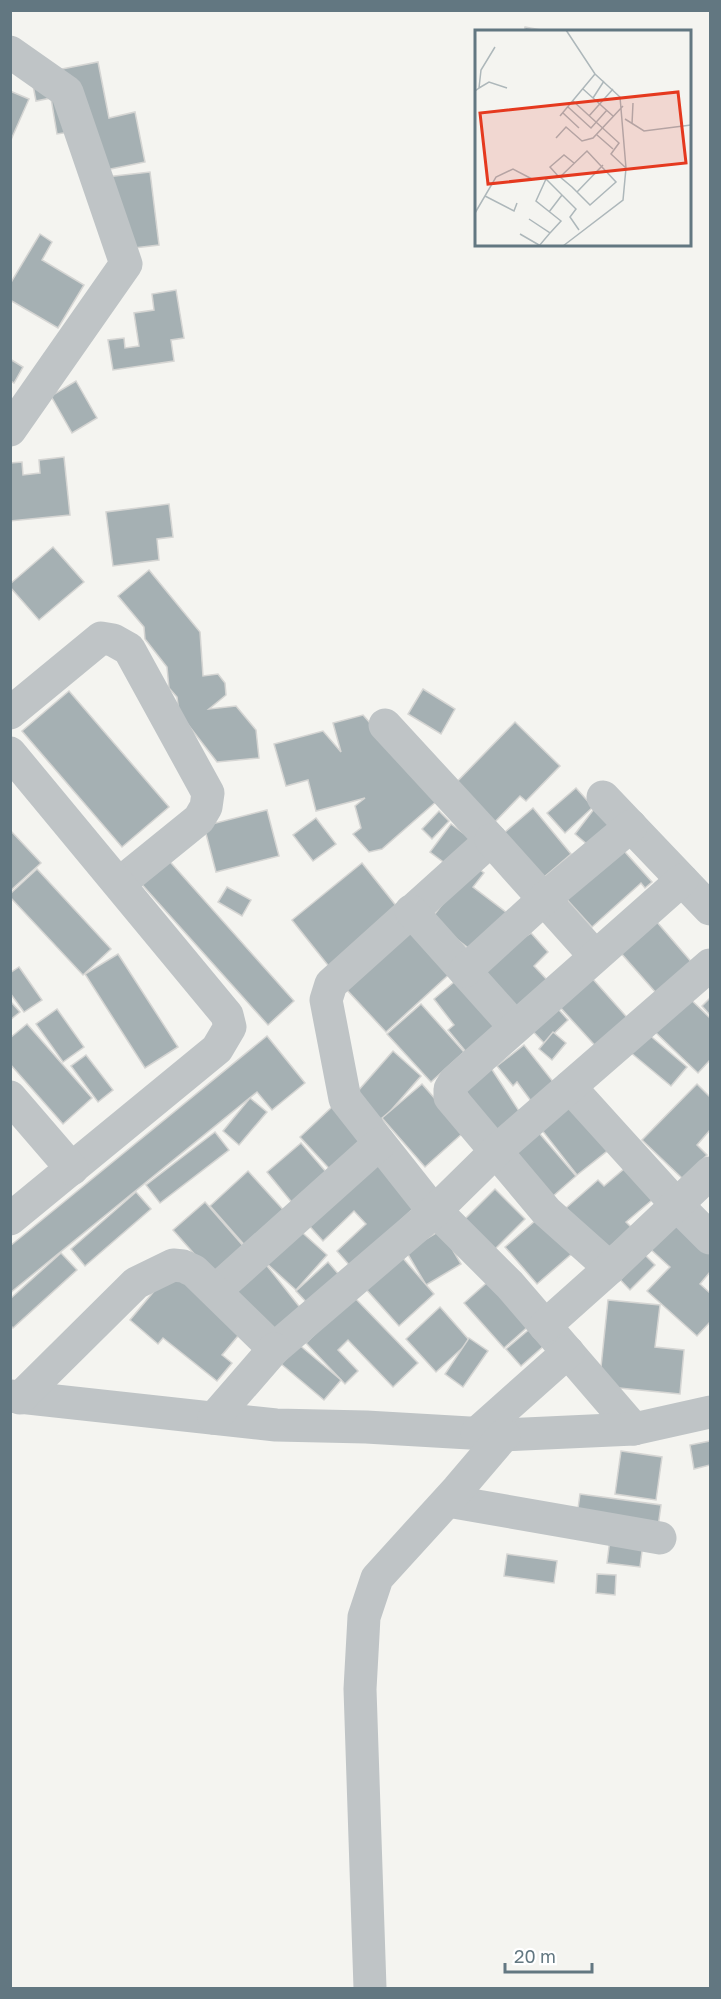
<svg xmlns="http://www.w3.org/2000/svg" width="721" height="1999" font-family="'Golos Text',sans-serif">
<rect width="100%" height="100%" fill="#f4f4f0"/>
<g fill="#a5b0b3" stroke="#d5d5d3" stroke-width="1.5">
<polygon points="525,27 552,32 524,32"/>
<polygon points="98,62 109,118 135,112 145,162 91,173 83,130 57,134 51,98 36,101 31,75"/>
<polygon points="10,91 29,99 10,142"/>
<polygon points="150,172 159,245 117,250 97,178"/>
<polygon points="40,234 52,242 42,260 84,285 58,328 10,300 10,284"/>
<polygon points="176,290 184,338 171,340 174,361 113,370 108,340 124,338 125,348 139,346 134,313 154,310 152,294"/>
<polygon points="10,359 23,367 14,383 10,381"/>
<polygon points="76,381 97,418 72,433 51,396"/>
<polygon points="64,457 70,515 10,521 10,463 22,462 23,475 40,473 39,460"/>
<polygon points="169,504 173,537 157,539 159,560 113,566 106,512"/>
<polygon points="53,547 84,582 39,620 10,587 10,584"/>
<polygon points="149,570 200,632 203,676 218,674 225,683 226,695 209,709 236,706 256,730 259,758 217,762 179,713 177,697 169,688 167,667 145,639 144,627 118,596"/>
<polygon points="423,689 455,709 441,734 408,714"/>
<polygon points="69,691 169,807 122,847 22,731"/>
<polygon points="363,715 438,800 382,849 369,852 353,834 361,828 355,806 365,798 316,811 308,780 286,786 274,744 323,731 341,752 333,723"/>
<polygon points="515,722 560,766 526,801 520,796 488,829 449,790"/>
<polygon points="576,788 593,807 565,833 547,813"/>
<polygon points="533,808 571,854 536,884 498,838"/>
<polygon points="594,809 615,826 595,851 575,834"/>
<polygon points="267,810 279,856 216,872 204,826"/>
<polygon points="439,811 449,821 432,839 422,829"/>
<polygon points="316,818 336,844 313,861 293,835"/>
<polygon points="451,824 475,842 454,870 430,852"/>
<polygon points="10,830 41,863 10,891"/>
<polygon points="615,841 652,882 645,888 641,883 592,927 561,893"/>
<polygon points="164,855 294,1001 268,1025 137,879"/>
<polygon points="470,862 484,873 473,887 507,913 476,954 431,919 461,880"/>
<polygon points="362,863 401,912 331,969 292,920"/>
<polygon points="37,869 111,949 83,975 10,897 10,894"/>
<polygon points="227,887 251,900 242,916 218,902"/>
<polygon points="656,921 700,972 665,1003 620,952"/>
<polygon points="416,927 455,969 386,1032 347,990"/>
<polygon points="531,933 548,952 534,966 549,982 517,1011 476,966"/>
<polygon points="118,954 178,1047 145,1068 85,974"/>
<polygon points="19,967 42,1000 24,1012 10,993 10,973"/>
<polygon points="460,977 500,1026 467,1053 448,1030 454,1025 434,999"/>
<polygon points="591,977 632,1023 601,1052 559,1006"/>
<polygon points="685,994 710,1018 710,1060 698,1073 652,1029"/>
<polygon points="710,998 710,1015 702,1006"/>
<polygon points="10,1001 20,1012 10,1020"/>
<polygon points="551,1001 568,1020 544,1043 526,1024"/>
<polygon points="421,1004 464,1052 431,1082 387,1034"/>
<polygon points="57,1009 84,1047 63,1062 36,1024"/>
<polygon points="27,1024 92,1098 63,1124 10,1064 10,1038"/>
<polygon points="553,1032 566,1043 552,1060 539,1049"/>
<polygon points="647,1033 687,1067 671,1086 630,1052"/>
<polygon points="267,1036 305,1083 272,1110 257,1092 10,1293 10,1246"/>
<polygon points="524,1045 554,1083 531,1101 517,1082 513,1086 497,1066"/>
<polygon points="393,1051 421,1076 379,1124 351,1099"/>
<polygon points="86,1055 113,1090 98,1102 71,1066"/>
<polygon points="491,1068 521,1114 493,1133 463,1087"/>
<polygon points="422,1084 464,1132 425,1167 382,1118"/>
<polygon points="697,1084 710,1097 710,1130 697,1145 707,1155 683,1179 642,1140"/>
<polygon points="250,1098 267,1112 239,1145 223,1131"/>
<polygon points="573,1099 611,1148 577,1175 538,1125"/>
<polygon points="333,1106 369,1146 337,1177 300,1137"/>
<polygon points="215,1132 229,1150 160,1203 146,1185"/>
<polygon points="539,1133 576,1176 544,1204 507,1162"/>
<polygon points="301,1143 333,1180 298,1210 267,1172"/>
<polygon points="372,1157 417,1205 351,1267 337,1251 366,1224 354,1211 323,1241 304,1220"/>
<polygon points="631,1163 658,1195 626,1222 632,1228 603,1252 566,1208 598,1180 604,1186"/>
<polygon points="248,1171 287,1214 248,1249 210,1206"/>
<polygon points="495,1189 525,1219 495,1249 465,1219"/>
<polygon points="136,1192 151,1209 85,1266 71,1249"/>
<polygon points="205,1202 245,1248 213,1275 173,1230"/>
<polygon points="543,1214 575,1251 537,1284 505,1247"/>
<polygon points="674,1216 710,1249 710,1272 700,1284 710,1293 710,1322 697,1336 647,1291 670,1267 647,1246"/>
<polygon points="295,1226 327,1255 296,1290 264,1261"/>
<polygon points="441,1230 461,1264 426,1285 406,1251"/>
<polygon points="638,1248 655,1265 630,1290 613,1272"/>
<polygon points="61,1253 77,1270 13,1328 10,1325 10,1299"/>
<polygon points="401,1256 434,1294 399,1326 365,1288"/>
<polygon points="264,1262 302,1310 267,1338 229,1290"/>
<polygon points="328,1262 341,1277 310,1306 296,1291"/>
<polygon points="171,1271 243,1330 222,1355 232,1363 217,1381 163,1338 158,1344 130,1320"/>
<polygon points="491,1279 531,1324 504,1348 464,1303"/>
<polygon points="353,1296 418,1363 393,1387 348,1340 338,1350 358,1371 345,1384 306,1343"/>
<polygon points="608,1300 660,1305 655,1347 684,1350 680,1394 599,1386"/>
<polygon points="440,1307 470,1341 436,1372 406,1339"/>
<polygon points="532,1327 546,1344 521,1366 506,1349"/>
<polygon points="469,1338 488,1351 463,1387 445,1374"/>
<polygon points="297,1343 341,1380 324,1400 280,1363"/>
<polygon points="710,1441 710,1465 694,1469 690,1445"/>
<polygon points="621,1451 662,1457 656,1500 615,1494"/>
<polygon points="580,1494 661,1505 658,1527 577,1516"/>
<polygon points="610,1539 643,1543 640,1567 607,1563"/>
<polygon points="507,1554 557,1561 554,1583 504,1576"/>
<polygon points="597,1574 616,1575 615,1595 596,1593"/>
</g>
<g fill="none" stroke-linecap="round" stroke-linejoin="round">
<g stroke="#bfc4c6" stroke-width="33">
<polyline points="10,52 67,92 126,264 10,430"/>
<polyline points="10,713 101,638 113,640 129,649 208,793 206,807 199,819 120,883"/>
<polyline points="385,725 491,840 331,984 326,1000 345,1099 424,1199 510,1285 634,1429"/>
<polyline points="10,753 227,1015 230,1027 217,1049 10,1219"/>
<polyline points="603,797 710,909"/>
<polyline points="491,840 595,956"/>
<polyline points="411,911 515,1027"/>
<polyline points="465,971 545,898 631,826"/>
<polyline points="570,1087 676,1204 710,1238"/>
<polyline points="10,1097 72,1169"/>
<polyline points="610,1268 546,1211 450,1097 450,1089 455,1081 682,880"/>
<polyline points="215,1291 379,1144"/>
<polyline points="545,1326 610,1268 710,1173"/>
<polyline points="10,1396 276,1425 366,1427 504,1435 634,1429 710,1412"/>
<polyline points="20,1398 136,1283 173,1265 183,1266 194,1271 274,1349 435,1211 495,1152 710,965"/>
<polyline points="214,1418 274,1349"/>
<polyline points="477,1433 568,1352"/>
<polyline points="448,1501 660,1538"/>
<polyline points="370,1988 360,1689 364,1617 377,1578 458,1489 504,1435"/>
</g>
</g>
<g transform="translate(475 30)">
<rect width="216" height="216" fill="#f4f4f0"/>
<path fill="none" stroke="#adb7ba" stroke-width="1.5" d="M4 58 14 52 32 58M108 59 138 86M0 61 4 58 6 40 20 17M118 68 129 51M98 71 144 113 136 124 151 138M93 77 116 98 132 80M88 83 104 98M85 86 120 44M114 86 138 59M150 89 169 101 216 95M157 94 158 73M122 105 138 119M81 108 91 97 107 111 118 108 148 76M85 147 112 121 141 152 115 175 97 157 85 147 83 146 75 137 89 125 99 133M102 162 128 135M10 166 39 181 42 173M74 182 87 165M0 183 21 147 38 139 57 149M54 189 75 203 64 216M75 203 86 191 61 171 71 149 101 179 95 187 104 200M45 204 64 215M88 216 148 170 151 138 145 67 120 44 91 0"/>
<path fill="#e5391f" fill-opacity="0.15" stroke="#e5391f" stroke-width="3" d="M203 62 211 133 13 154 5 83Z"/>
<rect width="216" height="216" fill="none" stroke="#627781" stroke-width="3"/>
</g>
<rect width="721" height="1999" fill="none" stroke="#627781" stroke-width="24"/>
<path d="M505 1963v9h87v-9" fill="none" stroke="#627781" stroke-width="3"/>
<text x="514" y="1963" font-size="18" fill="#627781" stroke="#ffffff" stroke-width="4.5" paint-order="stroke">20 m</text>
</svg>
